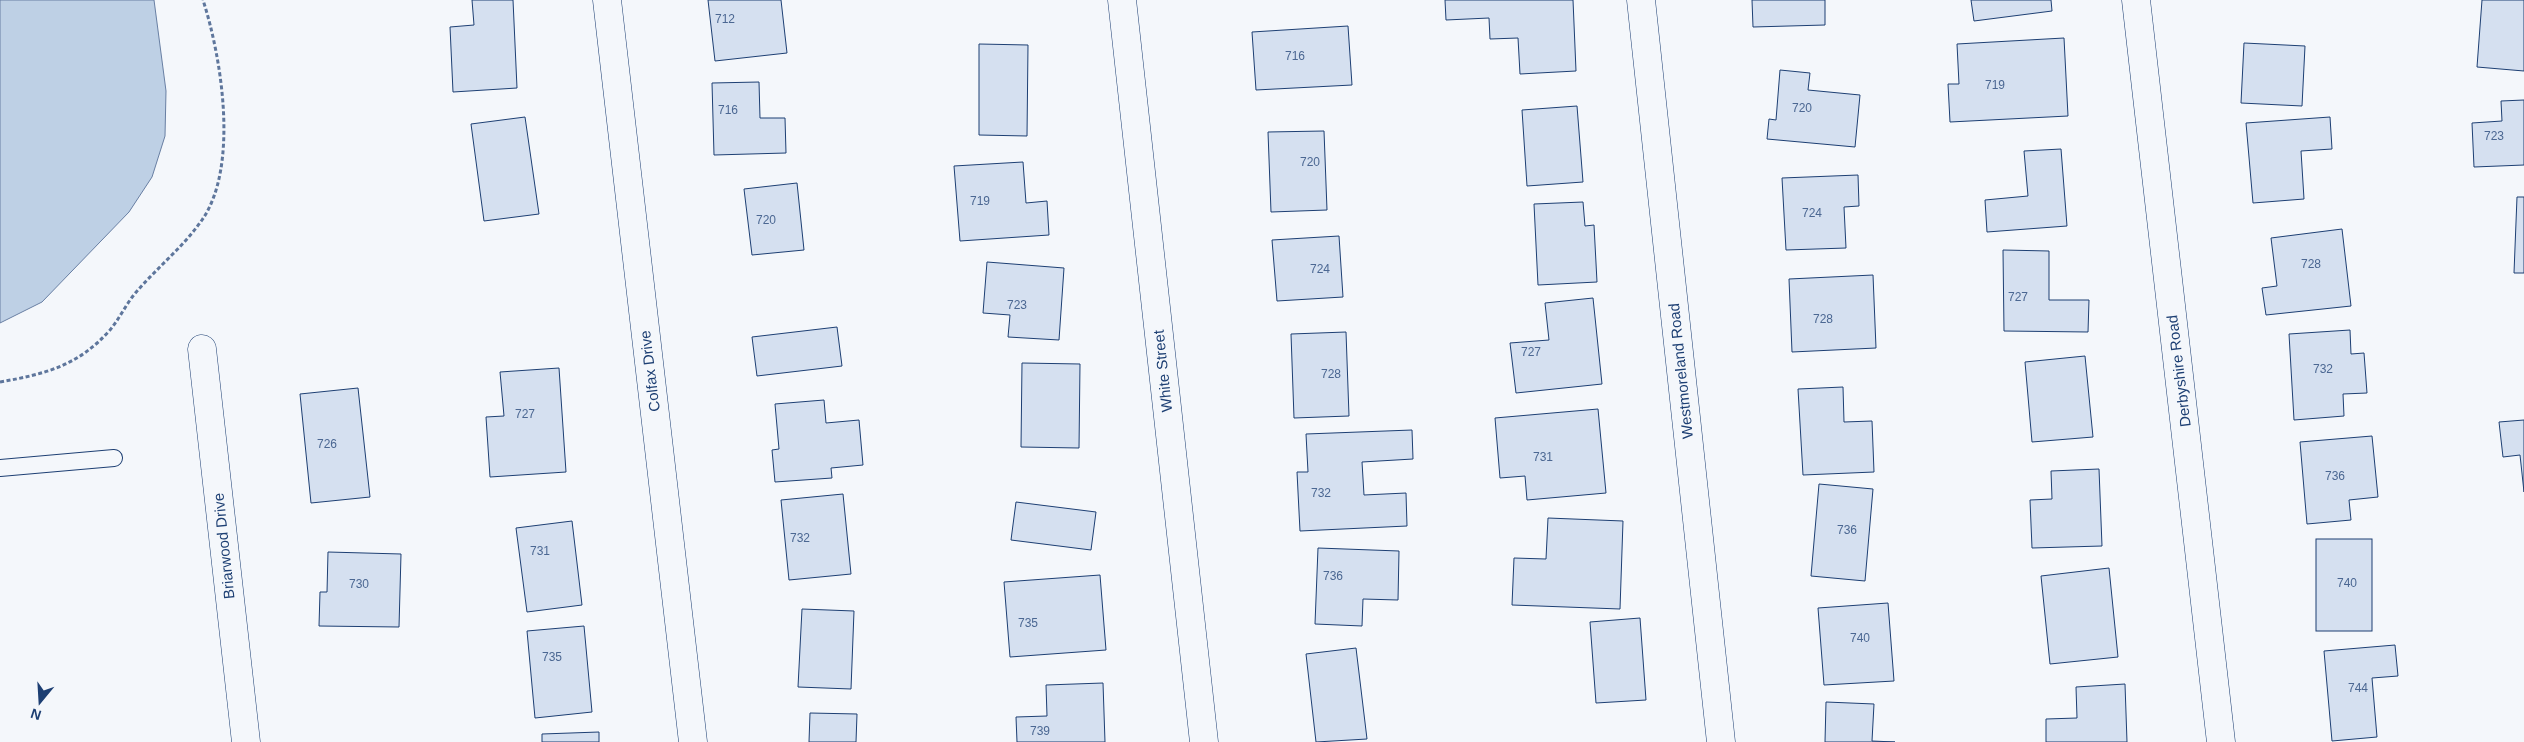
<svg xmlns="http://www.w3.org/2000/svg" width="2524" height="742" font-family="Arial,sans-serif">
<rect width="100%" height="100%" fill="#f4f7fb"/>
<polygon fill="#bed0e5" stroke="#687fa3" points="0,0 154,0 166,91 165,136 152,177 129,212 42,302 0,323"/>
<g fill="#d5e0f0" stroke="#1d3f73">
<polygon points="472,0 513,0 517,88 453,92 450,27 474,25"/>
<polygon points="708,0 781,0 787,53 715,61"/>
<polygon points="1445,0 1573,0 1576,71 1520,74 1518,38 1490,39 1489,18 1446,20"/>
<polygon points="1752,0 1825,0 1825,25 1753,27"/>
<polygon points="1971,0 2051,0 2052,11 1974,21"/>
<polygon points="2482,0 2524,0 2524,71 2477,67"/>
<polygon points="1348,26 1352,85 1256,90 1252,32"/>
<polygon points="2064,38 2068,116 1950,122 1948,84 1959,84 1957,44"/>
<polygon points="2244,43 2305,46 2302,106 2241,103"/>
<polygon points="979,44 1028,45 1027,136 979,135"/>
<polygon points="1780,70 1810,73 1808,90 1860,95 1855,147 1767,139 1769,119 1776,120"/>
<polygon points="759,82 760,118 785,118 786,153 714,155 712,83"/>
<polygon points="2524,100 2524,165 2474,167 2472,123 2502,121 2501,101"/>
<polygon points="1577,106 1583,182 1527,186 1522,110"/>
<polygon points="525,117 539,214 484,221 471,124"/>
<polygon points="2330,117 2332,149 2301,151 2304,199 2253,203 2246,123"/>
<polygon points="1324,131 1327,210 1271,212 1268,132"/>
<polygon points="2061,149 2067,226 1987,232 1985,200 2028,196 2024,151"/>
<polygon points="1023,162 1026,203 1047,201 1049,235 960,241 954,166"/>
<polygon points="1858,175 1859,206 1844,207 1846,248 1786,250 1782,178"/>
<polygon points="797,183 804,250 752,255 744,189"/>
<polygon points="2517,197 2524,197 2524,273 2514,273"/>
<polygon points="1583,202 1585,226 1594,225 1597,282 1538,285 1534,204"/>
<polygon points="2342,229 2351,306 2266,315 2262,288 2277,286 2271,238"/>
<polygon points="1339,236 1343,297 1277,301 1272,240"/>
<polygon points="2003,250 2049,251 2049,300 2089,300 2088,332 2004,331"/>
<polygon points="987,262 1064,268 1059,340 1008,337 1010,315 983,313"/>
<polygon points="1873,275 1876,348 1792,352 1789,279"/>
<polygon points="1593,298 1602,384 1516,393 1510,343 1549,340 1545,303"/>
<polygon points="837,327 842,366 757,376 752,337"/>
<polygon points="2350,330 2351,354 2364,353 2367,393 2343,394 2344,416 2294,420 2289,334"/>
<polygon points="1346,332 1349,416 1294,418 1291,334"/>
<polygon points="2085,356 2093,437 2032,442 2025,362"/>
<polygon points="1022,363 1080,364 1079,448 1021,447"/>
<polygon points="559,368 566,472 490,477 486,417 504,416 500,372"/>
<polygon points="1843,387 1844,422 1872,421 1874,472 1803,475 1798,389"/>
<polygon points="358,388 370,497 311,503 300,394"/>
<polygon points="824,400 826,423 859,420 863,465 831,468 832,478 775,482 772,450 779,449 775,404"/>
<polygon points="1598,409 1606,493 1527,500 1525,476 1500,478 1495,418"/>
<polygon points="2524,420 2524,492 2520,455 2503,457 2499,422"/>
<polygon points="1412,430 1413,459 1362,462 1364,495 1406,493 1407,526 1300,531 1297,472 1308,472 1306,434"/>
<polygon points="2372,436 2378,497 2349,500 2351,520 2307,524 2300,442"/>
<polygon points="2099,469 2102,546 2032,548 2030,500 2052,499 2051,471"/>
<polygon points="1819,484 1873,489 1865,581 1811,576"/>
<polygon points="843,494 851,574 789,580 781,500"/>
<polygon points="1016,502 1096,512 1091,550 1011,540"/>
<polygon points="1548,518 1623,521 1620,609 1512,605 1514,558 1546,559"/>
<polygon points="572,521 582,605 527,612 516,528"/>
<rect x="2316" y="539" width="56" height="92"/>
<polygon points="1318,548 1399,551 1398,600 1363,599 1362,626 1315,624"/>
<polygon points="328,552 401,554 399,627 319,626 320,592 327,592"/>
<polygon points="2109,568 2118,657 2050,664 2041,576"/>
<polygon points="1100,575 1106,650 1010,657 1004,582"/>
<polygon points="1888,603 1894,681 1824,685 1818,608"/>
<polygon points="802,609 854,611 851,689 798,687"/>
<polygon points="1640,618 1646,700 1596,703 1590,622"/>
<polygon points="584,626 592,712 535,718 527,631"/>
<polygon points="2395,645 2398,676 2372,678 2377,737 2332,741 2324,651"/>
<polygon points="1356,648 1367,739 1316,742 1306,654"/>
<polygon points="1103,683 1105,742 1017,742 1016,717 1047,716 1046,685"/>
<polygon points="2125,684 2127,742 2046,742 2046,719 2077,718 2076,687"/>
<polygon points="1826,702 1874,704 1872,741 1895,742 1825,742"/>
<polygon points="810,713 857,714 856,742 809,742"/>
<polygon points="599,732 599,742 542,742 542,734"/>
</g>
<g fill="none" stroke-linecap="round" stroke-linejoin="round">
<defs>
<polyline id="service" points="0,468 114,458"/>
<g id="minor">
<polyline points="607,0 693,742"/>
<polyline points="1641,0 1721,742"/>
<polyline points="2136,0 2221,742"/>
<polyline points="202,349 246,742"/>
</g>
<polyline id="tertiary" points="1122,0 1204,742"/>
</defs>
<use href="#service" stroke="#1d3f73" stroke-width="18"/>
<use href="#minor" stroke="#1d3f73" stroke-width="29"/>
<use href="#tertiary" stroke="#1d3f73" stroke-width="29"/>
<path stroke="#5e769c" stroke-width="3" stroke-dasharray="4 2.5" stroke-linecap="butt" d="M0 382C45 374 78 366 110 330 120 318 127 302 138 290 158 267 184 246 202 220 239 167 222 59 203 0"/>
<use href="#service" stroke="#f4f7fb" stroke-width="16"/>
<use href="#minor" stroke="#f4f7fb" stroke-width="28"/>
<use href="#tertiary" stroke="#f4f7fb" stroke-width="28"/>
</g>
<g text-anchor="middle" stroke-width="4" stroke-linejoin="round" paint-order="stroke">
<g font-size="12" fill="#4b6792">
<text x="725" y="23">712</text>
<text x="1295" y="60">716</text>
<text x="1995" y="89">719</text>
<text x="1802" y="112">720</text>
<text x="728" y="114">716</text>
<text x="2494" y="140">723</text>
<text x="1310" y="166">720</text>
<text x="980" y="205">719</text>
<text x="1812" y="217">724</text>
<text x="766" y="224">720</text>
<text x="2311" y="268">728</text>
<text x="1320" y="273">724</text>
<text x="2018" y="301">727</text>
<text x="1017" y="309">723</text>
<text x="1823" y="323">728</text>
<text x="1531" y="356">727</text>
<text x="2323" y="373">732</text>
<text x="1331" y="378">728</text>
<text x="525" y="418">727</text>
<text x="327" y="448">726</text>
<text x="1543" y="461">731</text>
<text x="2335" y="480">736</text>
<text x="1321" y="497">732</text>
<text x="1847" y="534">736</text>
<text x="800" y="542">732</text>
<text x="540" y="555">731</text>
<text x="1333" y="580">736</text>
<text x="2347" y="587">740</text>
<text x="359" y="588">730</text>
<text x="1028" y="627">735</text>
<text x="1860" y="642">740</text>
<text x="552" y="661">735</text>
<text x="2358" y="692">744</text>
<text x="1040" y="735">739</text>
</g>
<g font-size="15" fill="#1d3f73" stroke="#f4f7fb">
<text transform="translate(650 371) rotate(-97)" y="5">Colfax Drive</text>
<text transform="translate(1163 371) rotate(-96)" y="5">White Street</text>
<text transform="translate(1681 371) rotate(-96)" y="5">Westmoreland Road</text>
<text transform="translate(2179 371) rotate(-97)" y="5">Derbyshire Road</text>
<text transform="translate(224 546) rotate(-96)" y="5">Briarwood Drive</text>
</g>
</g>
<g transform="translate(40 702) rotate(198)" stroke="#f4f7fb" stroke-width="4" paint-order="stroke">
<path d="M0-4L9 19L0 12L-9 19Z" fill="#1d3f73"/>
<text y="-8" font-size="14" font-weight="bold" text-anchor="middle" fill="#1d3f73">N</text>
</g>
</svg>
